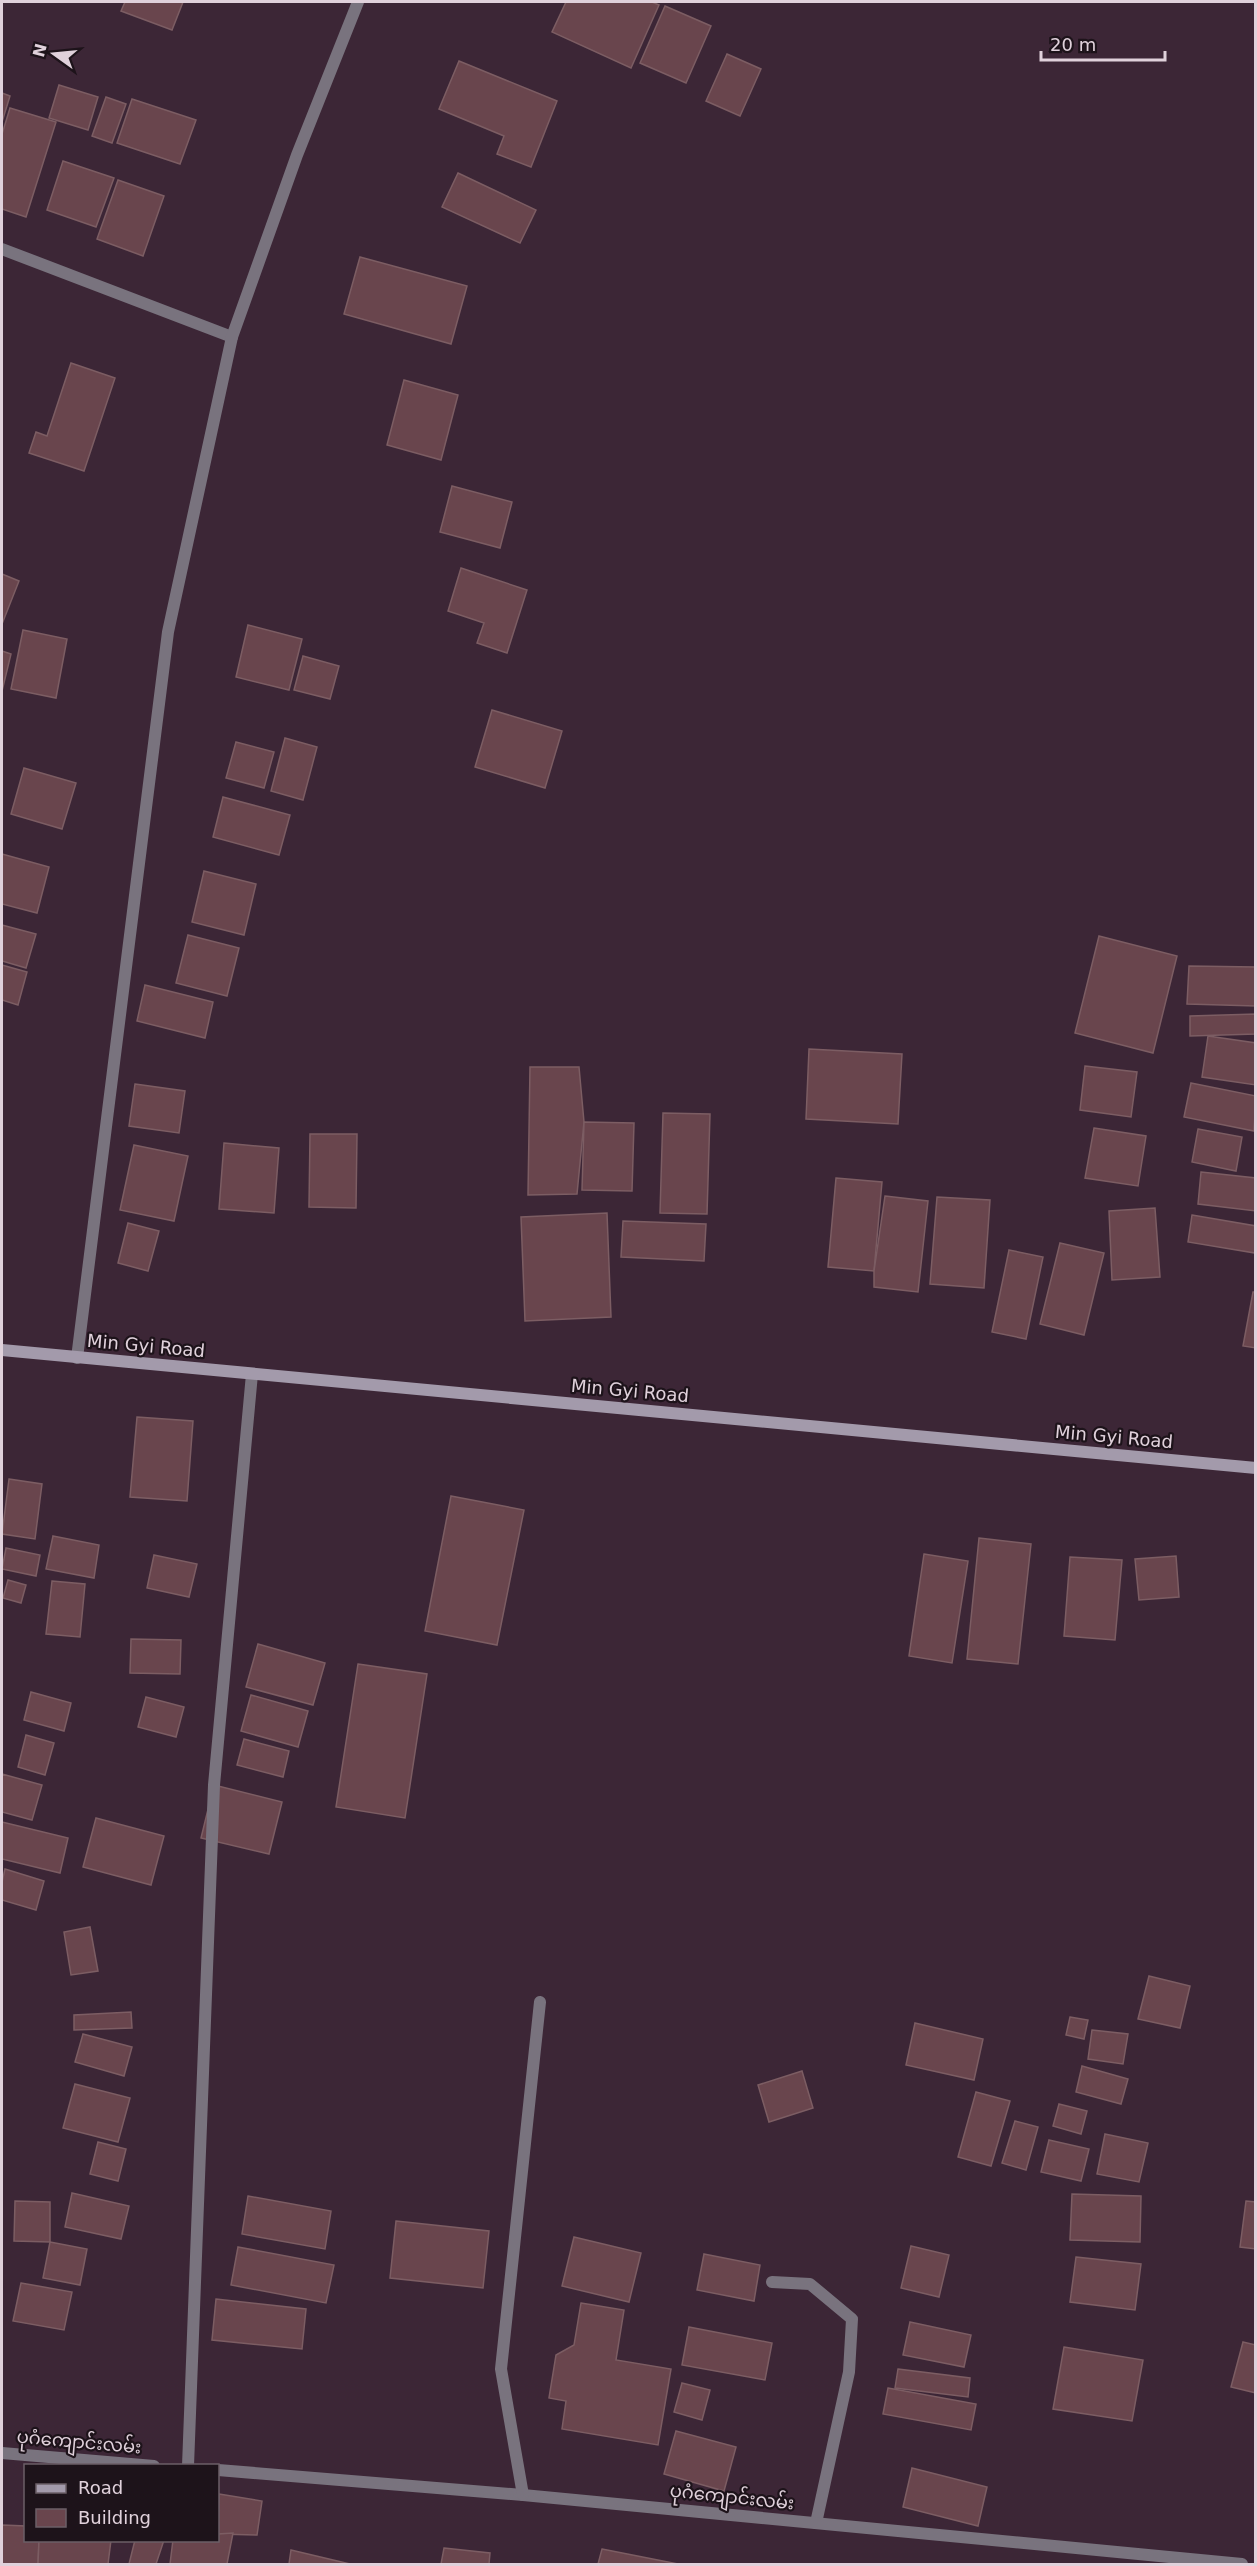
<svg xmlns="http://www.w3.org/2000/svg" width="1257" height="2566" font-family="'DejaVu Sans','Noto Sans Myanmar',sans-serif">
<rect width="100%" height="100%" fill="#3c2636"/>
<g fill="#69454d" stroke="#7c5d63" stroke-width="1.5">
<polygon points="125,2 183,2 172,30 121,11"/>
<polygon points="566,2 652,2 659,5 631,68 552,32"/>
<polygon points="665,6 711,26 686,83 640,63"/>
<polygon points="727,54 761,69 740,116 706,101"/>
<polygon points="459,61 557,101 531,167 497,154 504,136 439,109"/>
<polygon points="59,85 98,97 88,130 49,118"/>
<polygon points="2,93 10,96 2,122"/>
<polygon points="106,97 126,104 112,143 92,136"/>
<polygon points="132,99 196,120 180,164 117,143"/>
<polygon points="10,108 56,122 26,217 2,209 2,134"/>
<polygon points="63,161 114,178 96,227 47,210"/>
<polygon points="458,173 536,210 520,243 442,207"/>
<polygon points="118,180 164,196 143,256 97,239"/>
<polygon points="360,257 467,286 451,344 344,314"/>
<polygon points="71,363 115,378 84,471 29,453 36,432 47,436"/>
<polygon points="404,380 458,395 441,460 387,445"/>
<polygon points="452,486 512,502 500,548 440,532"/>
<polygon points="461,568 527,590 507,653 477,643 484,623 448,611"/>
<polygon points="2,574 19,581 2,624"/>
<polygon points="248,625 302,639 289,690 236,677"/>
<polygon points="23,630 67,639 56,698 11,689"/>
<polygon points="2,651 11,654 2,691"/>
<polygon points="303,656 339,666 330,699 294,690"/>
<polygon points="492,710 562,731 545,788 475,767"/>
<polygon points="285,738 317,747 303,800 271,791"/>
<polygon points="236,742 274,752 264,788 226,778"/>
<polygon points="24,768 76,783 62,829 11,814"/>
<polygon points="223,797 290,815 279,855 213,837"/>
<polygon points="2,854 49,867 37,913 2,904"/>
<polygon points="204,871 256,884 244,935 192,922"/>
<polygon points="2,925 36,934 26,968 2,961"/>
<polygon points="188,935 239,948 227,996 176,983"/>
<polygon points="1099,936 1177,956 1153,1053 1075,1033"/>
<polygon points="2,965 27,972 18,1005 2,1000"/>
<polygon points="1189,966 1256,967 1256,1006 1187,1004"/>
<polygon points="145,985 213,1002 205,1038 137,1021"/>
<polygon points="1256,1014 1256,1034 1190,1036 1190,1016"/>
<polygon points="1208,1036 1256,1043 1256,1085 1202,1077"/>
<polygon points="809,1049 902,1054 898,1124 806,1119"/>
<polygon points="1085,1066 1137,1072 1131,1117 1080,1110"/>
<polygon points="530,1067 579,1067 584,1122 577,1194 528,1195"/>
<polygon points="1191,1083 1256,1096 1254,1131 1184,1117"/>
<polygon points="135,1084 185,1091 179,1133 129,1126"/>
<polygon points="663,1113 710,1114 707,1214 660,1213"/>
<polygon points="584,1122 634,1123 632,1191 582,1190"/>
<polygon points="1094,1128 1146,1136 1138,1186 1085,1178"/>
<polygon points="1198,1129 1242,1137 1236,1171 1192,1162"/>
<polygon points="310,1134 357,1134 356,1208 309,1207"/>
<polygon points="224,1143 279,1148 274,1213 219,1209"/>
<polygon points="134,1145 188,1156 174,1221 120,1210"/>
<polygon points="1201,1172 1256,1178 1256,1211 1198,1204"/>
<polygon points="836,1178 882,1182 874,1271 828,1267"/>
<polygon points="885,1196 928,1201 918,1292 874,1287 874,1271"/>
<polygon points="937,1197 990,1200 984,1288 930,1284"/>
<polygon points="1155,1208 1160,1277 1112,1280 1109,1211"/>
<polygon points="607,1213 611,1317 525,1321 521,1217"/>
<polygon points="1192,1215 1256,1226 1255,1253 1188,1242"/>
<polygon points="623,1221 706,1224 704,1261 621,1257"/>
<polygon points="128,1223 159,1231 148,1271 118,1263"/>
<polygon points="1060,1243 1104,1253 1084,1335 1040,1324"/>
<polygon points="1009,1250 1043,1257 1026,1339 992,1332"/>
<polygon points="1253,1292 1256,1292 1256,1348 1243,1346"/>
<polygon points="137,1417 193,1421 187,1501 130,1497"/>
<polygon points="9,1479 42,1484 35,1539 2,1534"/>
<polygon points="451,1496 524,1510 497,1645 425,1631"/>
<polygon points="53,1536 99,1545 94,1578 46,1569"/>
<polygon points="979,1538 1031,1544 1018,1664 967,1659"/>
<polygon points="6,1548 40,1555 36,1576 2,1569"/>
<polygon points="924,1554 968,1561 952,1663 909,1656"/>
<polygon points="154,1555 197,1564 189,1597 147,1588"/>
<polygon points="1176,1556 1179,1597 1139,1600 1135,1559"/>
<polygon points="1070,1557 1122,1560 1115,1640 1064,1636"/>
<polygon points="8,1580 26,1585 21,1603 3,1598"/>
<polygon points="52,1581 85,1584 80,1637 46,1634"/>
<polygon points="131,1639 181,1640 180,1674 130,1673"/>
<polygon points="258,1644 325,1663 313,1705 246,1687"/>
<polygon points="358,1664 427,1674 405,1818 336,1807"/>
<polygon points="31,1692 71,1703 64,1731 24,1720"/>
<polygon points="251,1695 308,1711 298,1747 241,1731"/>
<polygon points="146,1697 184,1707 176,1737 138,1727"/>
<polygon points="26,1735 54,1743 45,1775 18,1767"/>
<polygon points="244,1739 289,1751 283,1777 237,1765"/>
<polygon points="2,1774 42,1785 32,1820 2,1812"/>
<polygon points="214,1785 282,1802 269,1854 201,1838"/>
<polygon points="96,1818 164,1836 151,1885 83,1867"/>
<polygon points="2,1822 68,1838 60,1873 2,1859"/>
<polygon points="5,1869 44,1881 36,1910 2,1900 2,1882"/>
<polygon points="90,1927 98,1971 71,1975 64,1932"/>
<polygon points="1149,1976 1190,1986 1180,2028 1138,2019"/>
<polygon points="131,2012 132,2028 74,2030 74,2015"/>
<polygon points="1070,2017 1088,2020 1084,2039 1066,2035"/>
<polygon points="915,2023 983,2039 974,2080 906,2065"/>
<polygon points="1092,2030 1128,2034 1123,2064 1088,2059"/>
<polygon points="83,2034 132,2047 124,2076 75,2062"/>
<polygon points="1082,2066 1128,2079 1121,2104 1076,2092"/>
<polygon points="802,2071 813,2108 769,2122 758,2085"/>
<polygon points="75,2084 130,2098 118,2142 63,2128"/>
<polygon points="976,2092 1010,2101 991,2166 958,2157"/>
<polygon points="1059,2104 1087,2111 1081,2134 1053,2126"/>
<polygon points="1015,2121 1038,2127 1026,2170 1002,2163"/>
<polygon points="1105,2134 1148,2143 1139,2182 1097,2174"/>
<polygon points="1049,2140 1089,2149 1081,2181 1041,2172"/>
<polygon points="98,2142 126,2149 118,2181 90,2174"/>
<polygon points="72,2193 129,2206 121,2239 65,2227"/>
<polygon points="1072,2194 1141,2196 1140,2242 1070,2240"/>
<polygon points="248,2196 331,2211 325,2249 242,2234"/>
<polygon points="15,2201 50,2202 50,2242 14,2241"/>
<polygon points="1246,2201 1256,2202 1256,2249 1240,2247"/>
<polygon points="396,2221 489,2231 483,2288 390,2278"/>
<polygon points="574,2237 641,2253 629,2302 562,2286"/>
<polygon points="50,2242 87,2249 80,2285 43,2278"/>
<polygon points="911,2246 949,2255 939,2297 901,2288"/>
<polygon points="238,2247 334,2265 326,2303 231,2285"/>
<polygon points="704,2254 760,2265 754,2301 697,2290"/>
<polygon points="1076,2257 1141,2264 1135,2310 1070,2302"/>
<polygon points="21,2283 72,2292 64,2330 13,2321"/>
<polygon points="216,2299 306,2309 302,2349 212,2340"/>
<polygon points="581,2303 624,2310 616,2360 671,2369 658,2445 562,2429 566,2401 549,2398 556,2355 574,2345"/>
<polygon points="910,2322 971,2335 964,2367 903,2355"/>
<polygon points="689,2327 772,2343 765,2380 682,2365"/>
<polygon points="1243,2342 1256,2345 1256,2393 1231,2387"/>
<polygon points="1064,2347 1143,2360 1132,2421 1053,2409"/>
<polygon points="898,2369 970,2378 968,2397 895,2388"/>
<polygon points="682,2383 710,2390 702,2420 674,2412"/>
<polygon points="888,2388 976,2404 971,2430 883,2414"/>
<polygon points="676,2431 736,2447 724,2491 664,2474"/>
<polygon points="912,2468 987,2487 978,2526 903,2507"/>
<polygon points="219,2494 262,2501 257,2535 218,2534"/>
<polygon points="2,2525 26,2526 26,2540 39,2540 38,2564 2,2564"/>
<polygon points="233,2533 227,2564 170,2564 173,2540 218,2540 218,2534"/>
<polygon points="39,2540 111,2540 108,2564 38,2564"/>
<polygon points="135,2540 164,2540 156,2564 129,2564"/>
<polygon points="444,2548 490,2553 489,2564 441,2564"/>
<polygon points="602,2549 678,2564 598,2564"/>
<polygon points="291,2550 350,2564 289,2564"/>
</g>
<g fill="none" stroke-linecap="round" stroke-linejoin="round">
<g stroke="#79737e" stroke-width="12">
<polyline points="2,249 232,337"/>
<polyline points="77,1358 168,632 232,337 297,155 358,2"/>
<polyline points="772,2282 810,2284 852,2319 849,2372 816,2523"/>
<polyline points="2,2453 154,2466"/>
<polyline points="188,2466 214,1785 252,1374"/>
<polyline points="218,2470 523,2495 1242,2564"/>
<polyline points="523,2495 501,2369 540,2002"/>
</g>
<polyline stroke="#a39aab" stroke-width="12" points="2,1350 1256,1468"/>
</g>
<g text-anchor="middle" stroke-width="4.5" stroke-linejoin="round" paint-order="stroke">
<g font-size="18" fill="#e0d1db" stroke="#1d131a">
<text transform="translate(146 1346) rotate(5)" y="6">Min Gyi Road</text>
<text transform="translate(630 1391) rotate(5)" y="6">Min Gyi Road</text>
<text transform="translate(1114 1437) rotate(5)" y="6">Min Gyi Road</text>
<text transform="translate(79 2442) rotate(5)" y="6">ပုဂံကျောင်းလမ်း</text>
<text transform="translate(732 2497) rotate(6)" y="6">ပုဂံကျောင်းလမ်း</text>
</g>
</g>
<rect width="1257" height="2566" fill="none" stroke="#e0d1db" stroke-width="6"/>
<rect x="24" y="2464" width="195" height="78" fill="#1d131a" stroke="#6b5f67" stroke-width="1.5"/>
<rect x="36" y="2484" width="30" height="9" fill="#a39aab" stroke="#6b5f67" stroke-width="1.5"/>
<text x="78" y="2494" font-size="18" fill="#e0d1db">Road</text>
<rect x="36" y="2509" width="30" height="18" fill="#69454d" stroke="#6b5f67" stroke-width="1.5"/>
<text x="78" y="2524" font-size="18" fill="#e0d1db">Building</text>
<g transform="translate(54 54) rotate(285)" stroke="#1d131a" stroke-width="4.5" paint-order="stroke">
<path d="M0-4.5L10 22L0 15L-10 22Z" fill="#e0d1db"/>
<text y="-9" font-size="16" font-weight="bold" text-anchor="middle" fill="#e0d1db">N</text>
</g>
<path d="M1041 51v9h124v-9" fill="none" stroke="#e0d1db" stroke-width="3"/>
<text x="1050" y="51" font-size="18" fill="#e0d1db" stroke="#1d131a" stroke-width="4.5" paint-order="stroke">20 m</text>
</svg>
